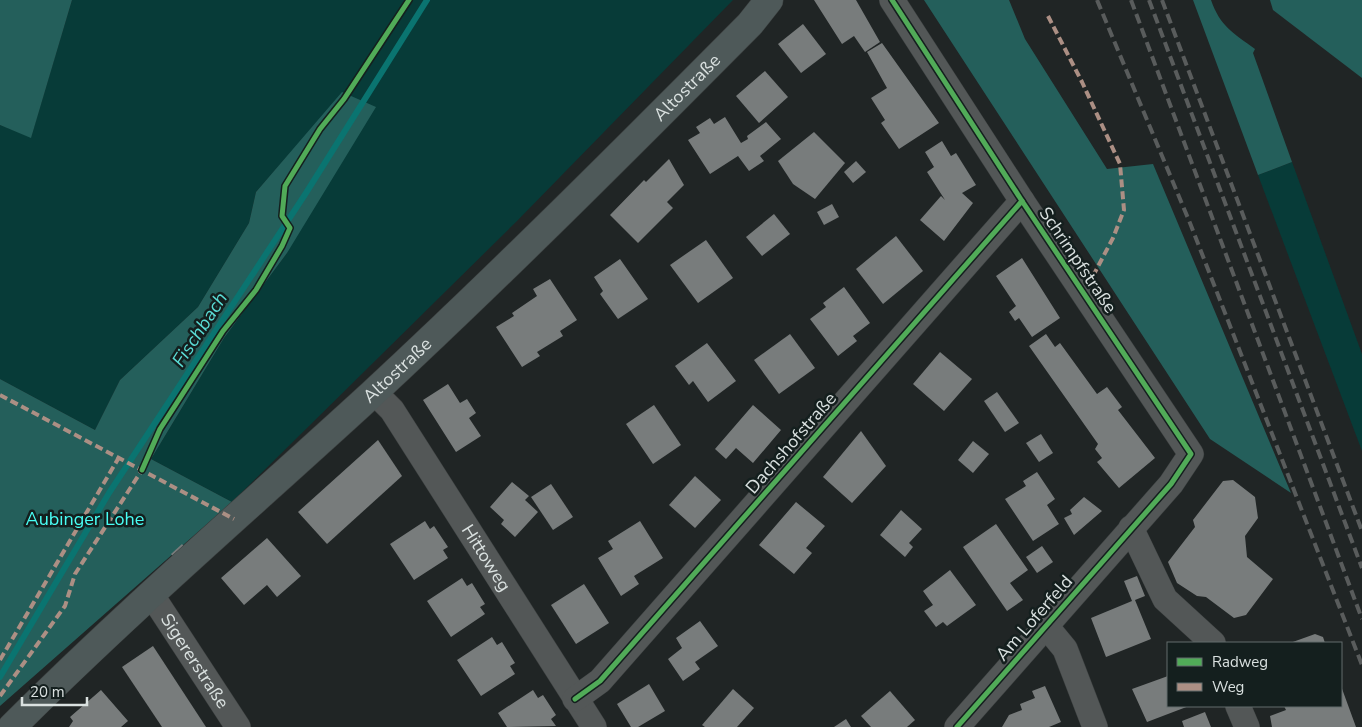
<svg xmlns="http://www.w3.org/2000/svg" width="1362" height="727" font-family="'Nunito Sans',sans-serif">
<rect width="100%" height="100%" fill="#202525"/>
<g fill="#073b38">
<polygon points="72,0 733,0 517,221 232,502 151,459 224,338 287,253 343,92 256,192 249,223 198,307 120,380 95,430 0,379 0,125 31,137"/>
<polygon points="1292,162 1362,354 1362,451 1258,175"/>
</g>
<g fill="#245f5b">
<polygon points="0,0 72,0 31,138 0,125"/>
<polygon points="924,0 1009,0 1025,39 1107,169 1153,164 1291,493 1210,439"/>
<path d="M1193 0H1211C1220 26 1233 33 1255 49L1253 53 1292 162 1258 175Z"/>
<polygon points="1270,0 1362,0 1362,78 1273,10"/>
<polygon points="342,92 376,107 287,253 224,338 151,459 232,502 0,706 0,379 95,430 120,380 198,307 249,223 256,192"/>
</g>
<g fill="none" stroke-linecap="round" stroke-linejoin="round">
<polyline stroke="#0a7470" stroke-width="6" points="0,677 109,493 306,193 427,0"/>
</g>
<g fill="#787c7c">
<polygon points="814,0 856,0 880,42 865,52 854,36 842,44"/>
<polygon points="803,24 826,54 801,73 778,44"/>
<polygon points="882,43 939,123 899,149 881,123 885,120 871,98 887,88 867,52"/>
<polygon points="765,71 788,97 759,123 736,96"/>
<polygon points="725,117 741,143 748,139 747,136 766,122 781,139 760,156 764,161 749,171 738,156 710,174 688,140 700,133 696,127 710,118 714,124"/>
<polygon points="814,132 845,163 815,199 793,184 778,161"/>
<polygon points="942,141 951,156 956,153 976,185 962,193 973,203 944,241 920,220 941,196 945,200 927,172 934,167 925,152"/>
<polygon points="669,159 684,185 667,202 673,208 638,243 610,215 644,180 646,182"/>
<polygon points="856,161 866,172 853,183 844,172"/>
<polygon points="832,204 839,217 824,225 817,212"/>
<polygon points="774,214 790,234 762,256 746,237"/>
<polygon points="896,236 923,271 883,304 856,269"/>
<polygon points="706,240 733,278 698,303 670,265"/>
<polygon points="1022,258 1060,318 1032,337 1019,318 1015,321 1009,312 1016,306 996,276"/>
<polygon points="620,259 648,299 618,319 600,294 603,291 594,277"/>
<polygon points="550,279 577,320 560,331 563,336 537,352 540,356 522,367 496,327 514,316 512,313 537,296 533,289"/>
<polygon points="844,287 870,323 853,336 857,341 838,356 810,319 826,307 823,303"/>
<polygon points="790,334 815,368 779,394 754,360"/>
<polygon points="1046,334 1055,347 1060,343 1097,394 1107,387 1122,407 1118,410 1155,458 1119,488 1097,462 1102,458 1095,449 1098,444 1029,346"/>
<polygon points="707,343 736,381 708,402 693,381 689,385 675,366"/>
<polygon points="940,352 972,379 944,411 913,384"/>
<polygon points="448,384 460,403 467,399 476,413 469,418 481,436 456,452 423,400"/>
<polygon points="997,392 1019,423 1005,432 984,401"/>
<polygon points="654,405 681,445 653,464 626,424"/>
<polygon points="753,405 781,430 753,463 736,448 726,459 715,449"/>
<polygon points="861,431 886,466 852,503 823,477"/>
<polygon points="1041,434 1053,453 1039,462 1026,443"/>
<polygon points="378,440 402,476 327,544 298,512"/>
<polygon points="973,441 989,454 973,473 958,460"/>
<polygon points="1037,472 1055,499 1047,505 1059,524 1033,541 1005,499 1026,486 1023,481"/>
<polygon points="695,476 721,500 695,528 669,505"/>
<polygon points="1233,480 1255,497 1258,518 1245,536 1247,557 1273,579 1246,615 1234,618 1206,597 1197,596 1177,583 1168,562 1195,527 1193,520 1223,481"/>
<polygon points="512,482 529,496 525,500 538,512 515,537 501,524 504,520 490,507"/>
<polygon points="551,484 573,517 553,530 531,497"/>
<polygon points="1084,497 1102,511 1074,535 1064,518 1072,514 1070,510"/>
<polygon points="796,502 825,526 806,548 812,553 794,574 759,545"/>
<polygon points="901,510 922,529 909,543 913,547 905,557 880,535"/>
<polygon points="425,521 430,529 434,526 448,547 443,550 448,558 414,580 390,544"/>
<polygon points="640,521 663,558 634,576 639,584 621,596 598,558 613,549 608,541"/>
<polygon points="996,524 1028,570 1010,583 1023,600 1007,611 963,547"/>
<polygon points="267,538 301,576 277,597 267,585 244,605 221,578"/>
<polygon points="182,544 186,549 174,558 171,554"/>
<polygon points="1042,546 1053,562 1037,573 1026,557"/>
<polygon points="950,570 976,605 947,626 943,622 936,627 924,611 933,605 923,591"/>
<polygon points="1137,576 1145,596 1135,600 1151,639 1106,657 1091,618 1132,601 1124,581"/>
<polygon points="462,578 467,586 472,583 485,604 480,607 485,614 451,637 427,601"/>
<polygon points="584,584 609,623 576,644 551,605"/>
<polygon points="700,621 718,646 695,662 700,669 683,681 668,659 682,648 676,638"/>
<polygon points="1315,634 1323,637 1325,643 1290,643"/>
<polygon points="492,637 497,645 502,642 515,663 510,666 515,674 481,696 457,660"/>
<polygon points="153,646 206,727 162,727 122,667"/>
<polygon points="1168,676 1168,706 1189,706 1147,722 1132,689"/>
<polygon points="649,684 665,711 638,727 631,727 617,704"/>
<polygon points="1045,686 1061,722 1049,727 1002,727 1009,715 1022,710 1020,704 1035,698 1032,691"/>
<polygon points="1341,686 1356,727 1272,727 1270,716 1286,710 1284,706 1341,706"/>
<polygon points="733,689 754,708 737,727 705,727 702,725"/>
<polygon points="101,690 128,721 121,727 69,727 73,721 70,717"/>
<polygon points="533,690 538,698 543,695 556,715 551,719 556,726 507,727 498,713"/>
<polygon points="890,691 915,720 907,727 871,727 861,716"/>
<polygon points="1205,712 1211,727 1184,727 1182,721"/>
<polygon points="846,719 851,727 834,727"/>
</g>
<g fill="none" stroke-linecap="round" stroke-linejoin="round">
<defs>
<g id="minor">
<polyline points="892,0 1022,201 1191,454 1171,484 957,727"/>
<path id="s1" d="M374 392 392 410 594 727"/>
<polyline points="1131,528 1165,599 1213,643"/>
<path id="s2" d="M151 594 238 727"/>
<polyline points="1046,626 1065,649 1095,727"/>
<polyline points="575,699 600,681 1022,201"/>
<polyline points="1238,706 1247,727"/>
</g>
<g id="major">
<path id="s3" d="M12 727C128 611 252 504 373 393 502 273 626 149 750 24L769 0"/>
</g>
</defs>
<use href="#minor" stroke="#3c4040" stroke-width="26"/>
<use href="#major" stroke="#3c4040" stroke-width="29"/>
<polyline stroke="#545757" stroke-width="3" stroke-dasharray="4 2.5" stroke-linecap="butt" points="142,470 160,429 223,331 256,290 282,246 290,228 282,216"/>
<use href="#minor" stroke="#535757" stroke-width="25"/>
<use href="#major" stroke="#4e5959" stroke-width="28"/>
<g stroke="#595c5c" stroke-width="4" stroke-dasharray="10 5" stroke-linecap="butt">
<polyline points="1097,0 1190,223 1362,665"/>
<polyline points="1131,0 1362,619"/>
<polyline points="1149,0 1362,568"/>
<polyline points="1162,0 1362,531"/>
</g>
<g stroke="#ac8f84" stroke-width="4" stroke-dasharray="8 4" stroke-linecap="butt">
<polyline points="1048,16 1082,82 1120,164 1124,210 1113,238 1084,293"/>
<polyline points="0,395 234,519"/>
<polyline points="0,660 118,459"/>
<polyline points="0,696 65,606 75,574 142,470"/>
</g>
<defs>
<g id="cycleway">
<polyline points="892,0 1022,201 1191,454 1171,484 957,727"/>
<polyline points="142,470 160,429 223,331 256,290 282,246 290,228 282,216 285,186 320,129 344,99 409,0"/>
<polyline points="575,699 600,681 1022,201"/>
</g>
</defs>
<use href="#cycleway" stroke="#141f1e" stroke-width="8"/>
<use href="#cycleway" stroke="#51ab58" stroke-width="5"/>
</g>
<g text-anchor="middle" stroke-width="5" stroke-linejoin="round" paint-order="stroke">
<g font-size="18" fill="#dae1e0" stroke="#141f1e">
<text dy="6" stroke="none"><textPath href="#s3" startOffset="930">Altostraße</textPath></text>
<text transform="translate(1078 260) rotate(56)" y="6">Schrimpfstraße</text>
<text dy="6" stroke="none"><textPath href="#s3" startOffset="525">Altostraße</textPath></text>
<text transform="translate(791 443) rotate(-49)" y="6">Dachshofstraße</text>
<text dy="6" stroke="none"><textPath href="#s1" startOffset="201">Hittoweg</textPath></text>
<text transform="translate(1034 618) rotate(-49)" y="6">Am Loferfeld</text>
<text dy="6" stroke="none"><textPath href="#s2" startOffset="80">Sigererstraße</textPath></text>
</g>
<g font-size="18" fill="#48fef4" stroke="#141f1e">
<text x="85" y="525">Aubinger Lohe</text>
</g>
<g font-size="19" font-style="italic" fill="#5adbd4" stroke="#141f1e">
<text transform="translate(199 329) rotate(-57)" y="7">Fischbach</text>
</g>
</g>
<rect x="1167" y="642" width="175" height="65" fill="#141f1e" stroke="#636d6c"/>
<rect x="1177" y="658" width="25" height="8" fill="#51ab58" stroke="#636d6c"/>
<text x="1212" y="667" font-size="15" fill="#dae1e0">Radweg</text>
<rect x="1177" y="683" width="25" height="8" fill="#ac8f84" stroke="#636d6c"/>
<text x="1212" y="692" font-size="15" fill="#dae1e0">Weg</text>
<path d="M22 697v8h65v-8" fill="none" stroke="#dae1e0" stroke-width="2.5"/>
<text x="30" y="697" font-size="15" fill="#dae1e0" stroke="#141f1e" stroke-width="4" paint-order="stroke">20 m</text>
</svg>
